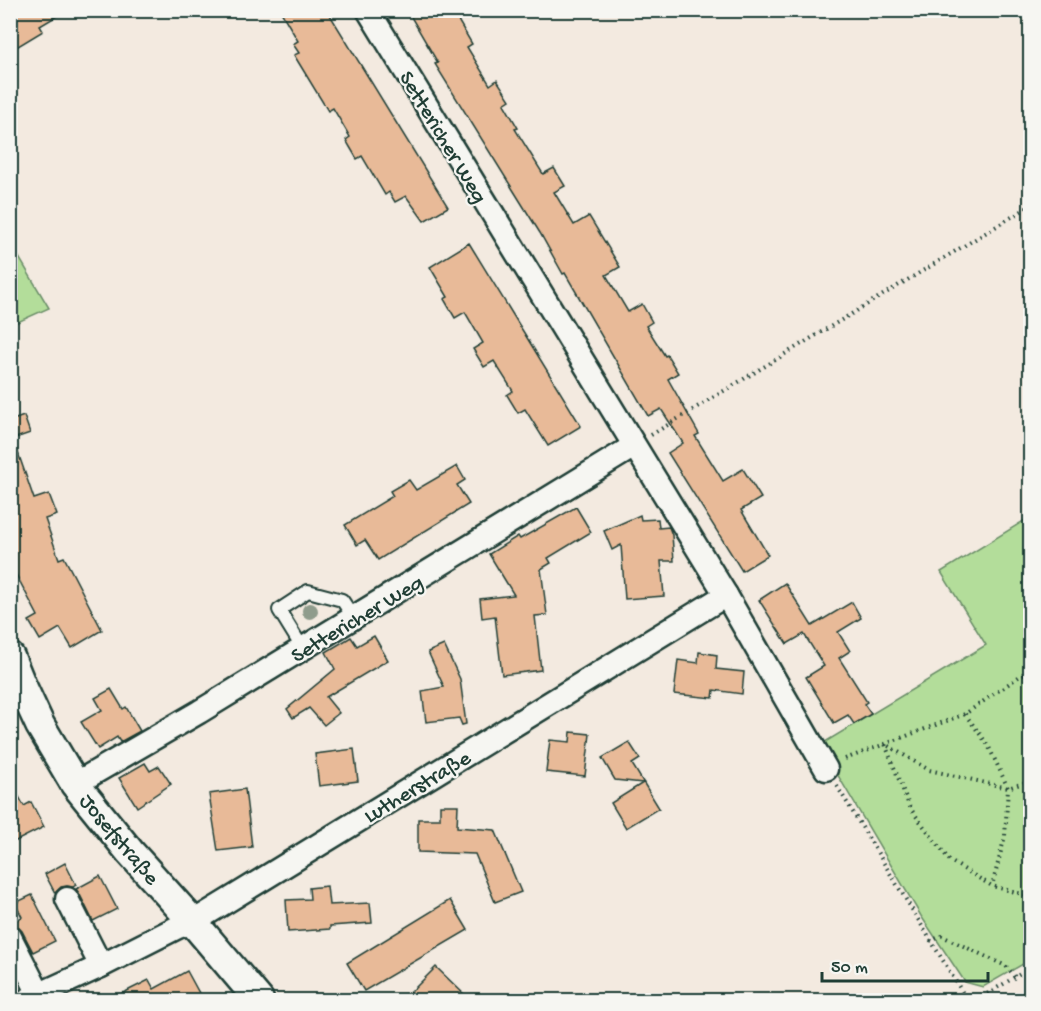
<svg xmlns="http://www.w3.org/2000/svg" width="1041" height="1011" font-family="'Gochi Hand',sans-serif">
<rect width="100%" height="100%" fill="#f3eae0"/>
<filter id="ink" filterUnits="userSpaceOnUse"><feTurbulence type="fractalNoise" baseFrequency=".0167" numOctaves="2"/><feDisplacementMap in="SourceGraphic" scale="12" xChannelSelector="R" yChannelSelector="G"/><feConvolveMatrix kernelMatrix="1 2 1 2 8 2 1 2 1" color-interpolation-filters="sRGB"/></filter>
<g filter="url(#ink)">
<g fill="#b3dd9a" stroke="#698d67" stroke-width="1.5">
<polygon points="10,242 49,308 11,325 10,325"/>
<polygon points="1030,517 1030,960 983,987 965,982 921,916 820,745 986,645 941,572"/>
</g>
<g fill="#e8ba98" stroke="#1f3d34" stroke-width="1.5">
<polygon points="10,10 67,10 40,26 43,31 10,51"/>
<polygon points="280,10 327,10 448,207 424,221 406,196 395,202 389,192 385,195 362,156 357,159 350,147 346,140 350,137 333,108 328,111 294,55 299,53 293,44 298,41"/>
<polygon points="407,10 452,10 472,44 467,47 490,85 497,80 510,100 504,104 518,128 515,129 543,174 554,168 565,186 554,192 574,225 589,216 620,267 606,275 628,312 642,304 652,322 646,326 665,356 667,355 678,373 668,379 699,434 695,436 723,481 743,469 761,498 741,510 768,555 742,571 668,453 683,443 661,409 648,416 565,273 563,274 540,233 435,64 438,63"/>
<polygon points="469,243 581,426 548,446 525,409 518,413 507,395 513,391 494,361 484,367 473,349 483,343 465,312 455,318 444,299 448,297 430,267"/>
<polygon points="24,416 30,433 10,440 10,421"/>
<polygon points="10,441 14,441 34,499 49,494 57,515 45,519 59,559 64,557 102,630 72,648 60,628 40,640 29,621 38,616 10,563"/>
<polygon points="457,466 465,480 457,485 469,504 378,560 365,540 357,545 345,525 393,496 390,491 409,480 416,490"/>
<polygon points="576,507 591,532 548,558 551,563 541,569 547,615 535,616 541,670 502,675 495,616 482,618 480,599 514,595 489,554 518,536 520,539"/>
<polygon points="640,515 641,520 658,519 659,528 669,527 672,535 674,561 661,561 664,596 625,599 621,545 612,550 604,531"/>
<polygon points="785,583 812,626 852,602 861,618 838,632 850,651 839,658 867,702 864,704 871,714 854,724 848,715 834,723 806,677 824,666 804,634 787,644 759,600"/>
<polygon points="374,636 388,660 326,697 339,713 324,725 309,708 293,718 287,709 335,669 326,652 351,637 357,646"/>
<polygon points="444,645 460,679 466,724 462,725 459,718 426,722 422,691 444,687 428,652"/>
<polygon points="699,652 717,655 716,669 744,672 742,694 714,690 713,698 674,694 678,660 698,663"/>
<polygon points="111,689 123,709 126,707 140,731 120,742 117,737 98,749 81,722 102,710 95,698"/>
<polygon points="571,732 590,734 585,776 546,772 550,740 570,742"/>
<polygon points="629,742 640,759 632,764 659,808 626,828 611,803 643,783 615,780 602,758"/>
<polygon points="354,749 358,781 319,786 315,754"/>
<polygon points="145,763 150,771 159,766 171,784 137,807 119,778"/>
<polygon points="10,780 24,806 31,802 44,827 10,844"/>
<polygon points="245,789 252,847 218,851 209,794"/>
<polygon points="440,805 458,805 457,827 495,830 521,892 495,902 475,854 418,852 418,819 440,819"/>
<polygon points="65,863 76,885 73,887 67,886 61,887 55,893 45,874"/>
<polygon points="100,876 117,909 93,921 79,893 76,889"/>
<polygon points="327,886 329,905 370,903 372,923 330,926 330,929 288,932 286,900 310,899 309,888"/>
<polygon points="32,895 55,941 33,952 22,931 13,922 22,917 15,903"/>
<polygon points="450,900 468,930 364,991 347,963"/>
<polygon points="436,967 470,1000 403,1000"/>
<polygon points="187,971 200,995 190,1000 109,1000 149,980 154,989"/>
</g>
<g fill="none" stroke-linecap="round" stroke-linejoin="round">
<defs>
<polyline id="service" points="303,649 279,610 308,591 342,600 354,618"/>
<g id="minor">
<polyline points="368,10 726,595 826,769"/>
<polyline points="75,784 199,712 634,446"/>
<polyline points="67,899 101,966"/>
<polyline points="10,937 39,994"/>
<polyline points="27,1000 101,966 178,927 193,922 726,595"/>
</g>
<polyline id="tertiary" points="10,657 21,684 40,725 75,784 130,852 193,922 259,1000"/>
</defs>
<use href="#service" stroke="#1f3d34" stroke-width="16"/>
<use href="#minor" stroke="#1f3d34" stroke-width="27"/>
<use href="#tertiary" stroke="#1f3d34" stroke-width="33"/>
<g stroke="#1f3d34" stroke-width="4" stroke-dasharray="1.5 4.5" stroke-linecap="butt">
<polyline points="651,435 1030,206"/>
<polyline points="10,623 15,634"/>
<polyline points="1024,674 1030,683"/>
<polyline points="965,714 988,745 1008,788 1005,836 992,886"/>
<polyline points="845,759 965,714 1030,669"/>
<polyline points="1030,781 1008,788 929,770 885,744 910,808 950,861 992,886 1030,896"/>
<polyline points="837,786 967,1000"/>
<polyline points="930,941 942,936 1006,966 1015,977"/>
<polyline points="977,1000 1030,968"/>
</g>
<use href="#service" stroke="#f6f6f2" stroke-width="12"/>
<use href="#minor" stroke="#f6f6f2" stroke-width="22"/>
<use href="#tertiary" stroke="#f6f6f2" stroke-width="28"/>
</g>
<circle fill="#8f9c8c" cx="310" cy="611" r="8"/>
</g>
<g text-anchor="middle" stroke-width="4.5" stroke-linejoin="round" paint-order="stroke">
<g font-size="22" fill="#1f3d34" stroke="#f6f6f2">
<text transform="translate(445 136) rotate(59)" y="8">Settericher Weg</text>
<text transform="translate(356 617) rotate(-31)" y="8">Settericher Weg</text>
<text transform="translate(416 785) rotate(-31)" y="8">Lutherstraße</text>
<text transform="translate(121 838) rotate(50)" y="8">Josefstraße</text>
</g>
</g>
<rect width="1041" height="1011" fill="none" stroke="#f6f6f2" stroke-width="36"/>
<rect x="18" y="18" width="1005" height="975" fill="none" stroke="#1f3d34" stroke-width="2" filter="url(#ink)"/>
<path d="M822 972v9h166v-9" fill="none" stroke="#1f3d34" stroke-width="3"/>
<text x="831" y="972" font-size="18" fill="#1f3d34" stroke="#f6f6f2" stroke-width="4.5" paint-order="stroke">50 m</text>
</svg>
